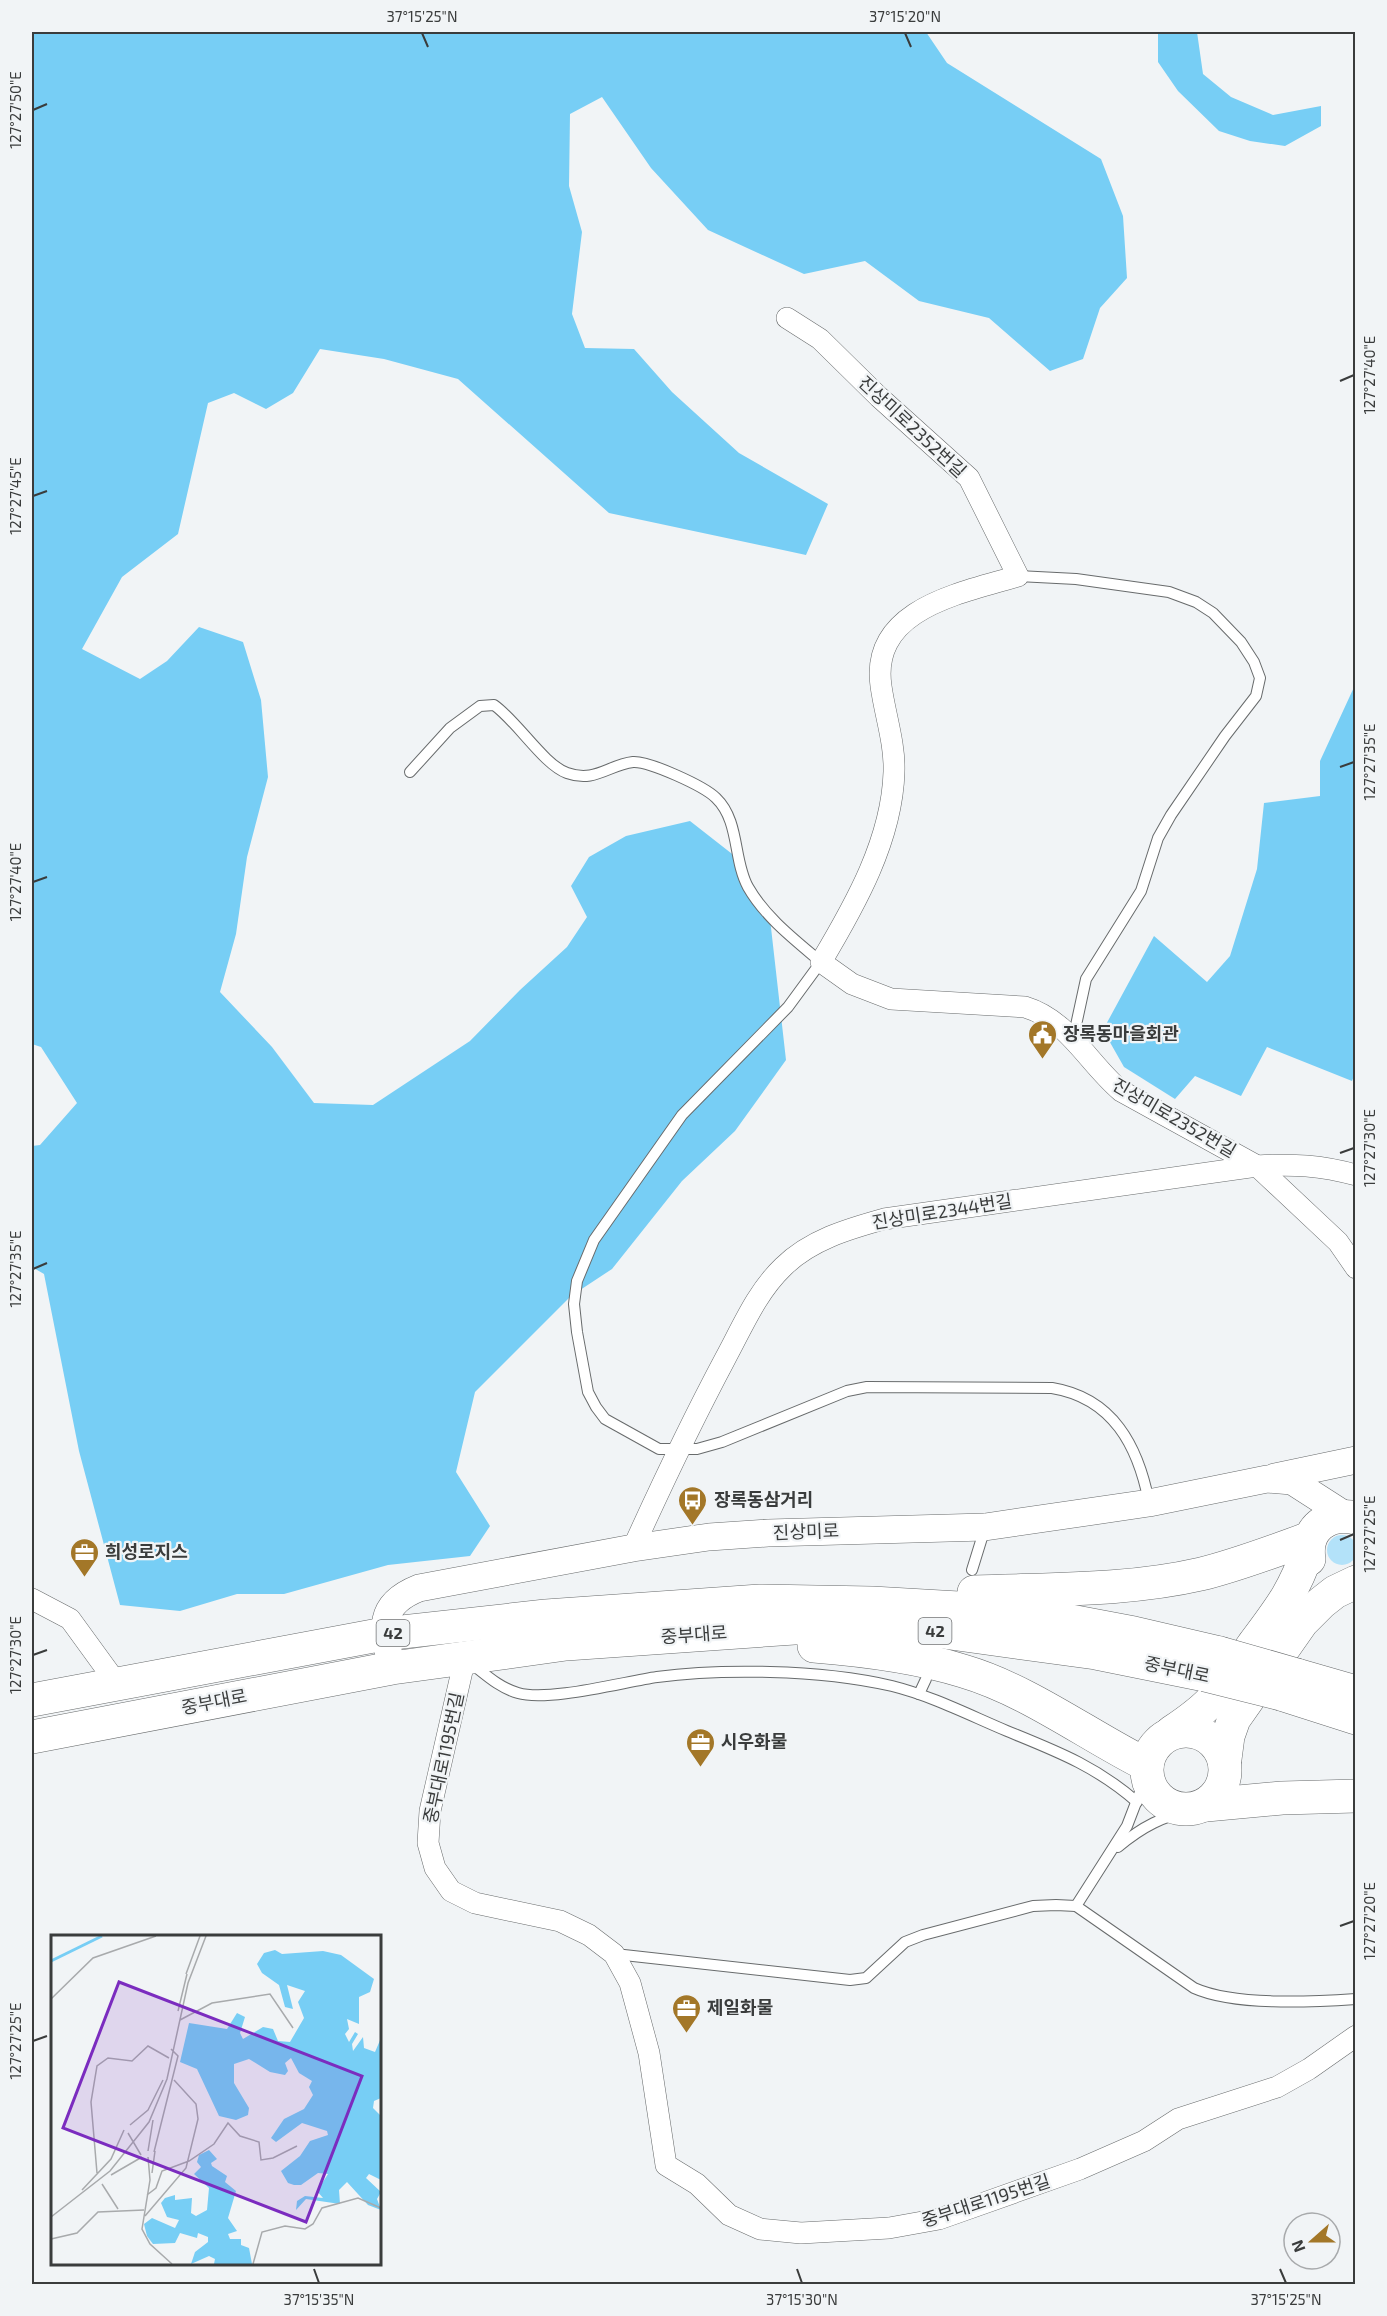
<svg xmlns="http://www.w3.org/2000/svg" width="1387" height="2316" font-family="'Exo 2','Noto Sans KR',sans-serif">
<rect width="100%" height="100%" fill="#f1f4f6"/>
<circle fill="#b3e2f9" cx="1342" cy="1550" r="15"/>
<g fill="#77cef5">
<polygon points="32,32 926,32 947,63 1101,159 1123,216 1127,278 1100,308 1083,359 1050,371 989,318 919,301 865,261 804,274 708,230 651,168 602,97 570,114 569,186 582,232 572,314 585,348 634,349 672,392 739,453 828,504 806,555 609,513 458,379 384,359 320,349 293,393 266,409 234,393 208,403 178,534 122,577 82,649 140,679 167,661 199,627 243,642 261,700 268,777 247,857 236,934 220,992 272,1047 314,1103 373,1105 470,1041 520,990 567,947 587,917 571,886 589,857 626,836 690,821 736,857 769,910 786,1060 735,1131 682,1181 612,1269 571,1296 475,1392 456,1472 490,1526 470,1556 388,1565 284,1594 237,1594 180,1611 120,1605 79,1451 44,1274 32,1267 32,1146 40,1145 77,1103 41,1047 32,1044"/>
<polygon points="1158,32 1197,32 1203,74 1231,97 1273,115 1321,106 1321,126 1285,146 1250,141 1219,131 1178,91 1158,62"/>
<polygon points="1355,685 1356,1071 1352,1081 1267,1047 1241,1096 1195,1076 1175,1099 1124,1067 1103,1030 1154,936 1207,982 1230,956 1257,869 1264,803 1320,796 1320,761"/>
</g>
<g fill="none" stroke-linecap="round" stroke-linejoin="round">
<defs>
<g id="service">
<polyline points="1018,576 1076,579 1169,592 1196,602 1213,613 1241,642 1254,662 1260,678 1256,696 1225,736 1171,815 1158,838 1141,891 1086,979 1073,1039"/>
<path d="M410 772 450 728 480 706 494 705C517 721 544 765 567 773 595 783 608 765 633 762 649 761 704 786 716 798 740 821 733 860 748 887 765 917 795 940 821 962L788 1007 682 1115 594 1240 577 1281 574 1304 577 1332 588 1392 596 1407 605 1419 659 1449H697L722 1442 847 1391 867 1387 1052 1388C1113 1398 1138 1446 1149 1502"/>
<polyline points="972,1570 985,1528"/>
<path d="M472 1664C486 1675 500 1688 518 1693 548 1702 623 1682 657 1677 694 1672 733 1671 770 1672 811 1673 853 1677 892 1686 932 1696 969 1715 1007 1731 1056 1751 1096 1766 1137 1802"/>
<polyline points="919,1694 926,1679"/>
<path d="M1118 1847C1143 1826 1162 1817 1194 1809"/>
<polyline points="1076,1906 1127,1826 1147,1774"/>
<path d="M615 1954 850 1980 866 1978 905 1942 923 1935 1033 1906 1056 1905 1076 1906 1194 1988C1234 2006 1311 2002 1356 1999"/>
</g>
<g id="minor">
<path d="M787 318 820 339 879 397 969 478 1018 576C962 593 870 608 881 686 885 715 895 743 894 772 892 840 855 905 821 962L852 984 891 999 1025 1007C1068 1020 1088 1063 1121 1091L1257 1166 1338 1242 1356 1268"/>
<path d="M633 1548C662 1484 692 1421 725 1359 742 1328 756 1293 783 1267 810 1240 848 1229 884 1219L1257 1166C1293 1164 1320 1165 1356 1175"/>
<polyline points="32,1599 70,1619 118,1685"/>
<polyline points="465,1658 430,1811 428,1843 435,1868 451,1891 475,1903 560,1921 589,1935 614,1954 630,1983 649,2053 666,2165 697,2184 729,2215 760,2229 801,2233 889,2228 939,2219 1080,2169 1144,2141 1178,2119 1277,2087 1309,2069 1356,2036"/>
</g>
<g id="tertiary">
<polyline points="1275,1477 1356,1460"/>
<path d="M392 1668C383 1630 376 1605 419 1588L633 1548 709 1537 768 1533 985 1527 1149 1503 1267 1479 1292 1481 1345 1515"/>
</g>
<g id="primary">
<path d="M1309 1559C1304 1529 1328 1511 1356 1518"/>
<path d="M974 1592C1050 1589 1127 1591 1201 1574 1238 1565 1274 1551 1310 1538"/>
<path d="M814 1646C864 1650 915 1656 963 1671 1028 1690 1087 1735 1147 1765"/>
<polyline points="1297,1675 1356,1692"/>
<polyline points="1281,1694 1356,1718"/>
<polyline points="32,1700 384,1634 546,1616 760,1601 872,1603 976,1609 1065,1620 1134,1633 1220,1653"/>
<circle cx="1186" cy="1770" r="39"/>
<path d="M1172 1732C1187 1722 1203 1711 1215 1697 1229 1681 1241 1662 1253 1645 1279 1610 1294 1592 1308 1550"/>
<polyline points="32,1737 392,1668 566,1644 794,1628 869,1628 936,1631 1096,1653 1205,1675"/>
<polyline points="1225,1759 1228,1736 1234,1719 1302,1622 1321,1603 1335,1592 1356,1582"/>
<polyline points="1206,1805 1282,1798 1356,1796"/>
</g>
</defs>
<use href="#service" stroke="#686b6c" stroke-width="12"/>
<use href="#minor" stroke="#686b6c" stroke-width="22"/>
<use href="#tertiary" stroke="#686b6c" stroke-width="28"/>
<use href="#primary" stroke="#686b6c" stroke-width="34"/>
<use href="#service" stroke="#fff" stroke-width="10"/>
<use href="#minor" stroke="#fff" stroke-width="21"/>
<use href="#tertiary" stroke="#fff" stroke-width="27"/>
<use href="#primary" stroke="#fff" stroke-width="33"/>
<defs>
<g id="primary-bridge">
<polyline points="1220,1653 1297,1675"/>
<polyline points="1205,1675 1281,1694"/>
</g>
</defs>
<use href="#primary-bridge" stroke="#686b6c" stroke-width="34" stroke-linecap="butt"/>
<use href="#primary-bridge" stroke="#fff" stroke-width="33"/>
</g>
<path fill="none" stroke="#3a3c3c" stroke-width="2" d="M422 33 428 47M905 33 911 47M33 110 47 104M1340 381 1354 375M33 496 47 491M1340 767 1354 762M33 882 47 877M1340 1153 1354 1148M33 1269 47 1263M1340 1540 1354 1534M33 1655 47 1650M1340 1926 1354 1921M33 2041 47 2036M314 2269 319 2283M797 2269 802 2283M1280 2269 1286 2283"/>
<defs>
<symbol id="civic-pin" viewBox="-11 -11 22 30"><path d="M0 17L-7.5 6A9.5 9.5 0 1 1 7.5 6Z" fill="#a37728" stroke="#f1f4f6"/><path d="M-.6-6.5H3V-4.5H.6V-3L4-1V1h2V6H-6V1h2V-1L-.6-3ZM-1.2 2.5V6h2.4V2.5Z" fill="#fff"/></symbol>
<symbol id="bus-pin" viewBox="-11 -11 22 30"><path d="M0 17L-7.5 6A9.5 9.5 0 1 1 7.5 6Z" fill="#a37728" stroke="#f1f4f6"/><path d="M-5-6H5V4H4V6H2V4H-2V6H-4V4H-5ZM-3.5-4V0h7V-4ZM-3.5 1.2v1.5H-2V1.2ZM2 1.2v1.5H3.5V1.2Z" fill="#fff"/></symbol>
<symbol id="office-pin" viewBox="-11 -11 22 30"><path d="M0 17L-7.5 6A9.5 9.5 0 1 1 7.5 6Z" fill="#a37728" stroke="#f1f4f6"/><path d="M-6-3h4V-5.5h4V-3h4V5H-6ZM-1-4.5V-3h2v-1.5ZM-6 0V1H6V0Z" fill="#fff"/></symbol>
</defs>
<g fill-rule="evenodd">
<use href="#civic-pin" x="1026" y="1018" width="33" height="45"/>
<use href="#bus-pin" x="676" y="1484" width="33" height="45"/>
<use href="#office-pin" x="68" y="1536" width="33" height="45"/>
<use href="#office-pin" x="684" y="1726" width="33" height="45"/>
<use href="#office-pin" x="670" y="1992" width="33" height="45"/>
</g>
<g text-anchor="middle" stroke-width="4.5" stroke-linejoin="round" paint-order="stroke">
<g fill="#f1f4f6" stroke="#717374" stroke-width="1.5">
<rect x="918.5" y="1618" width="33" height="26" rx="4.5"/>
<rect x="376.5" y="1620" width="33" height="26" rx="4.5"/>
</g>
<g font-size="16" font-weight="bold" fill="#3a3c3c">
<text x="935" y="1637">42</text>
<text x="393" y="1639">42</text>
</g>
<g font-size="18" fill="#3a3c3c" stroke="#f1f4f6">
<text transform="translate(912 427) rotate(43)" y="6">진상미로2352번길</text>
<text transform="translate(1174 1118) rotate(30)" y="6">진상미로2352번길</text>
<text transform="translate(942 1212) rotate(-9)" y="6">진상미로2344번길</text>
<text transform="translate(806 1532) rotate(-2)" y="6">진상미로</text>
<text transform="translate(694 1635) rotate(-4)" y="6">중부대로</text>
<text transform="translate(1177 1670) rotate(12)" y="6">중부대로</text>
<text transform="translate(214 1702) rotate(-11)" y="6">중부대로</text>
<text transform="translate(444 1758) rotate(-78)" y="6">중부대로1195번길</text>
<text transform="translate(986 2201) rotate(-18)" y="6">중부대로1195번길</text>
</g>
<g font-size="18" font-weight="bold" fill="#3a3c3c" stroke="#f1f4f6" text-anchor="start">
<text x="1063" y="1040">장록동마을회관</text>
<text x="714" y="1506">장록동삼거리</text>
<text x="105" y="1558">희성로지스</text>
<text x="721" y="1748">시우화물</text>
<text x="707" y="2014">제일화물</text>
</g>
</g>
<g transform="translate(51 1935)">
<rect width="330" height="330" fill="#f1f4f6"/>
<path d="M224 15 231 19 272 16 290 20 323 44 319 57 308 62V89L296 84 298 94 294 99 298 107 304 97 307 99 301 109 302 116 312 102 313 113 324 117 330 103V163L323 166 322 173 330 181V245L318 239 315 243 330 257 326 264 330 275 317 270 296 247 288 255 289 269 255 264 245 275 246 266 254 261 272 263 266 256 277 239 267 238 250 250H243L237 248 230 236 249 221 259 206 277 200 276 196 251 188 225 207 220 203 233 184 253 174 262 160 258 152 261 146 248 138 240 123 234 128 237 136 234 140 219 137 198 124 183 129V148L198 173 197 180 185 185 168 181 146 134 129 127 138 88 176 94 186 78 194 82 189 98 192 104 212 92 222 94 227 106 239 107 253 83 247 67 254 56 236 50 242 74 234 72 228 50 211 38 206 29 213 18ZM158 215 166 224 160 228 161 231 176 241 174 247 185 256 177 283 186 296 177 299 179 304H190V310L198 313 201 329H163L164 324 158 321 140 329 144 317 157 307V302L147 298 146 303 129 298 124 308 102 309 96 301 93 289 101 283 124 293 128 285 116 282 110 268 114 263 124 260V265L141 263 140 278 145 281 156 275 158 253 143 239 150 232 146 227 148 220Z" fill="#77cef5"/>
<path fill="none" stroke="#77cef5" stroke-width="3" d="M0 26 51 1"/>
<path fill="none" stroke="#a8aaac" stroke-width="1.5" d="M135 39 149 1M0 64 42 23 105 1M127 76 136 39M129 85 161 68 219 59 242 93M79 190 97 175 112 145M77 198 90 220M97 216 102 185M103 217 127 121 120 114M97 222 99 245 91 294 99 309 121 329M46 238 40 167 46 131 57 123 81 126 97 111 118 123M101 238 104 216M60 240 91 222M51 249 67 274M31 255 60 224 73 195M96 260 105 253 111 236 138 226 163 209 177 188 189 201 208 207 210 225 222 223 246 211M94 281 135 233 147 184 145 169 123 145M0 282 59 236 98 187 116 144 137 48 155 1M0 304 26 298 47 277 93 275M202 329 211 297 234 291 254 294 262 289 271 273 307 263 330 273"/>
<path fill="#7b2cbf" fill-opacity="0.15" stroke="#7b2cbf" stroke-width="3" d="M68 47 311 141 255 287 12 193Z"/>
<rect width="330" height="330" fill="none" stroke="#3a3c3c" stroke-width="3"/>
</g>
<rect width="1387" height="2316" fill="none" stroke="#f1f4f6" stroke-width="66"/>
<g transform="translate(1312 2241) rotate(249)"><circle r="28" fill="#f1f4f6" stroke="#a8aaac" stroke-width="1.5"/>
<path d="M0-4.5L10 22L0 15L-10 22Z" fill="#a37728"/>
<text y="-9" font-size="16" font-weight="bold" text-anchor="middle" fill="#3a3c3c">N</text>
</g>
<rect x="33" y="33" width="1321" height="2250" fill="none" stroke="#3a3c3c" stroke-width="2"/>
<g font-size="15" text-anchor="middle" fill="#3a3c3c">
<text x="422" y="22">37°15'25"N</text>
<text x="905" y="22">37°15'20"N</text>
<text transform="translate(16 110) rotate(-90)" y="5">127°27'50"E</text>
<text transform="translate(1370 375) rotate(-90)" y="5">127°27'40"E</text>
<text transform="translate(16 496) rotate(-90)" y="5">127°27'45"E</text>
<text transform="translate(1370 762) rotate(-90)" y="5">127°27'35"E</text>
<text transform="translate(16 882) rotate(-90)" y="5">127°27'40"E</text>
<text transform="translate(1370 1148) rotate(-90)" y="5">127°27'30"E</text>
<text transform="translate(16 1269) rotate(-90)" y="5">127°27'35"E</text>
<text transform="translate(1370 1534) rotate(-90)" y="5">127°27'25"E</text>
<text transform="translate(16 1655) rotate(-90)" y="5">127°27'30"E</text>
<text transform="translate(1370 1921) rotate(-90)" y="5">127°27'20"E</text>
<text transform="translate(16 2041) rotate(-90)" y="5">127°27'25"E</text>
<text x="319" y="2305">37°15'35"N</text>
<text x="802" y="2305">37°15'30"N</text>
<text x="1286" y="2305">37°15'25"N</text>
</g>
</svg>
